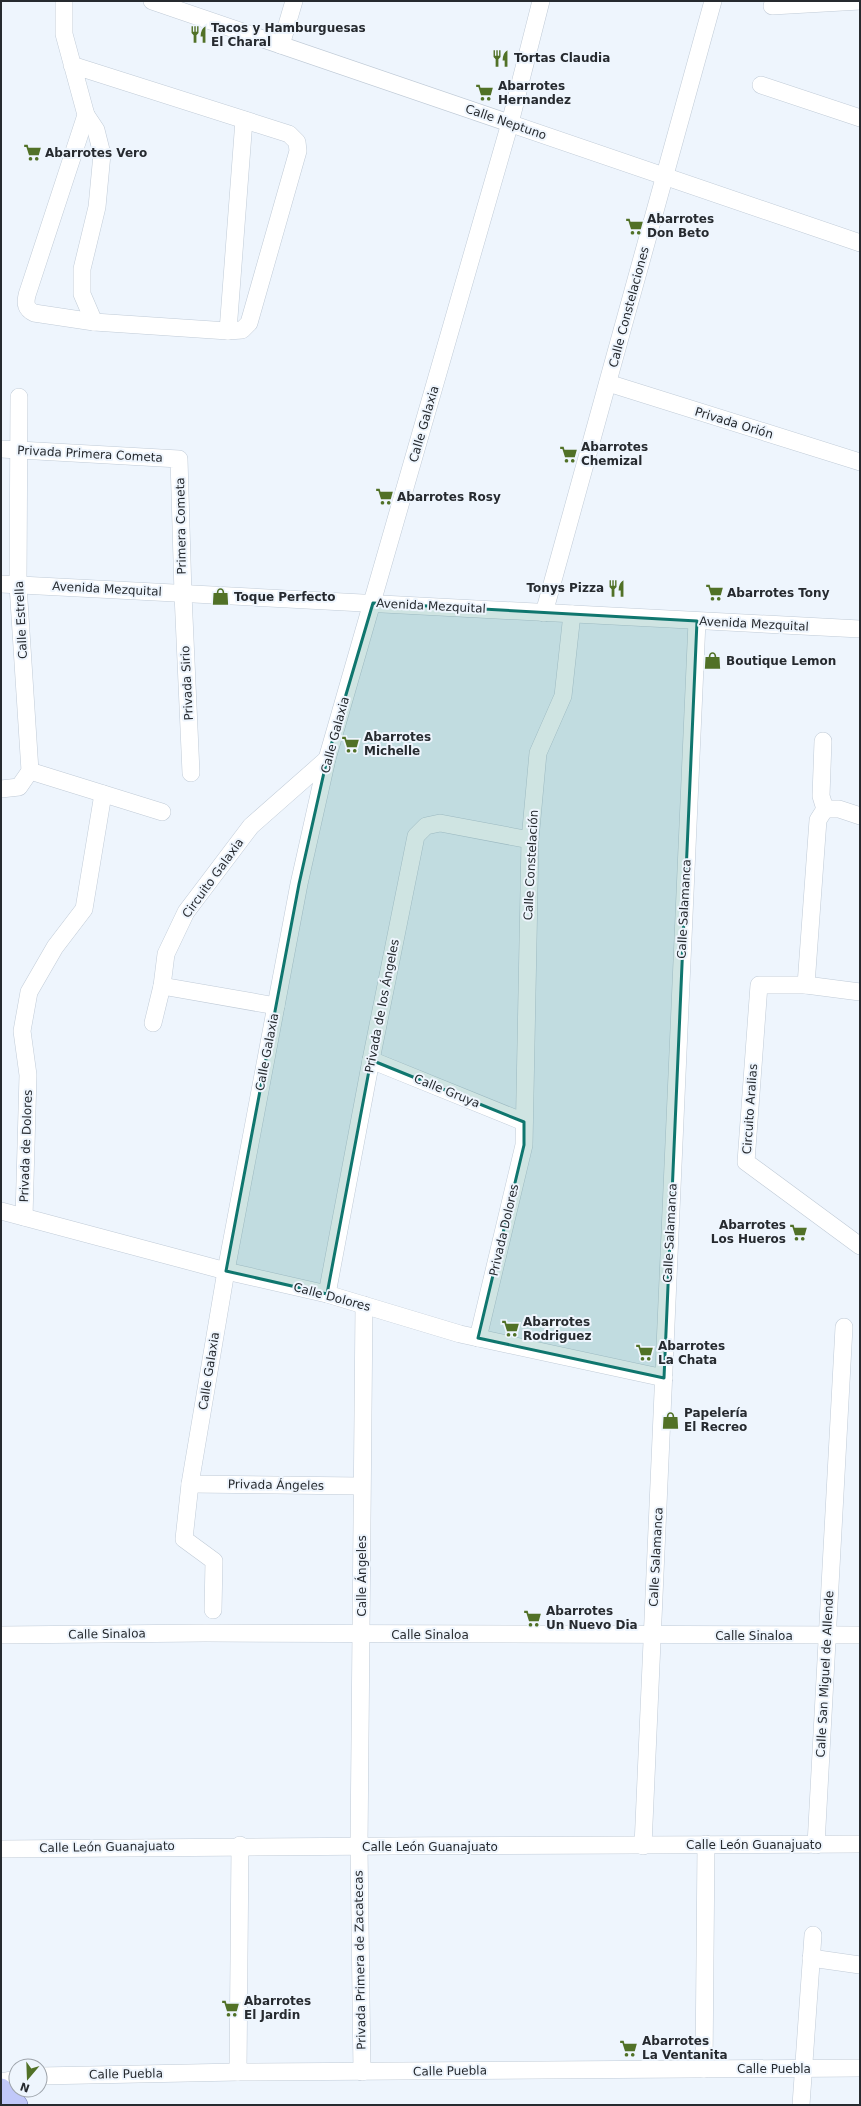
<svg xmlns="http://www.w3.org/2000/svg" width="861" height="2106" font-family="'DejaVu Sans',sans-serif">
<rect width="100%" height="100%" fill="#eef5fd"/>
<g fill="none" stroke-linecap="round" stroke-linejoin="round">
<defs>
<g id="minor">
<path d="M64 1V34L86 115 27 295C25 304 26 309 34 313L94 322 228 331 242 330 249 323 298 151 297 142 289 134 72 65"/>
<polyline points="152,1 860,243"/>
<polyline points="772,6 860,1"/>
<polyline points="281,45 294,1"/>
<polyline points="761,85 860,118"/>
<polyline points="86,115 96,130 102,154 97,207 82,269 82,294 94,322"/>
<polyline points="228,331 244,120"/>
<polyline points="608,383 860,462"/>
<polyline points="1,449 179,459 183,594 191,773"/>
<polyline points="1,584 860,629"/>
<polyline points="544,613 713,1"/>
<polyline points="823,741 821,796 825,809"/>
<polyline points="30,771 162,812"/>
<polyline points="1,789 19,787 30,771 18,585 19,397"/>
<polyline points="825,809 839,809 860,816"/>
<polyline points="806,985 818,820 825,809"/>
<polyline points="162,986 276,1006"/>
<polyline points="860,992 806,985 759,985 746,1162 860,1246"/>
<polyline points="153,1023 162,986 166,954 186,912 251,826 327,759"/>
<polyline points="371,1060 524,1122"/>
<polyline points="1,1211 226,1271 327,1294 460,1334 664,1378"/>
<polyline points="24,1217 28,1075 22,1031 29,992 55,947 84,909 103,794"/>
<polyline points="327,1294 371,1060 416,836 426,826 440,823 530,840"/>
<polyline points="478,1338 524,1145 530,840 538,753 563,696 572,614"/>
<polyline points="190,1484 361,1486"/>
<polyline points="213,1610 214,1561 184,1539 190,1484 226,1271 299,884 327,759 510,123 541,1"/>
<polyline points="1,1635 205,1633 860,1635"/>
<polyline points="816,1845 844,1327"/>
<polyline points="643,1846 697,621"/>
<path d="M1 1849C287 1845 574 1846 860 1844"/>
<polyline points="811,1958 860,1965"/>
<polyline points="704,2069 706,1844"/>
<polyline points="238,2072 240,1845"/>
<polyline points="362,2072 359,1847 364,1305"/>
<polyline points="40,2076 238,2072 860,2068"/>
<polyline points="1,2082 16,2079"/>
<polyline points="801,2105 813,1935"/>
</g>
<polyline id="major" points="1,2089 17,2105"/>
</defs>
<use href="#minor" stroke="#c0cbd7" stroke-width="18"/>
<use href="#major" stroke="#7079b0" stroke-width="22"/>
<use href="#minor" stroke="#fff" stroke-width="17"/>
<use href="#major" stroke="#c1c8f9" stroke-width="21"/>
</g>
<path fill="#0f766e" fill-opacity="0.2" stroke="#0f766e" stroke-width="3" stroke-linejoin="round" d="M373 603 697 621 664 1378 478 1338 524 1145V1122L371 1060 327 1294 226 1271 299 884 327 759Z"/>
<defs>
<symbol id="restaurant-bare" viewBox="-9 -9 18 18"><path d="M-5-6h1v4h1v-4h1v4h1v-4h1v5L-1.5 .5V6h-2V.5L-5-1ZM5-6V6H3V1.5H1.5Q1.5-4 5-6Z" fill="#517127" stroke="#eef5fd" stroke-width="2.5" paint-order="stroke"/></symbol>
<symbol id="supermarket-bare" viewBox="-9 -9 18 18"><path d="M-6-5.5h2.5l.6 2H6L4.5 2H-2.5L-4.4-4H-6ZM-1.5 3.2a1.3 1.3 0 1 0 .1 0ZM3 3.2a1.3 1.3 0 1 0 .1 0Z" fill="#517127" stroke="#eef5fd" stroke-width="2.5" paint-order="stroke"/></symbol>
<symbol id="shop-bare" viewBox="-9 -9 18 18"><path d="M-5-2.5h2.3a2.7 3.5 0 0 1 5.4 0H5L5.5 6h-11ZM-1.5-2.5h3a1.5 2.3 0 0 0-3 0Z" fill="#517127" stroke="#eef5fd" stroke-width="2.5" paint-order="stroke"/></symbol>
</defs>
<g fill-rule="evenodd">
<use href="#restaurant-bare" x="186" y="22" width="25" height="25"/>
<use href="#restaurant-bare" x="488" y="46" width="25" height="25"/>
<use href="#supermarket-bare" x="472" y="80" width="25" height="25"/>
<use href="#supermarket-bare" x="20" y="140" width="25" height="25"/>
<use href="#supermarket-bare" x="622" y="214" width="25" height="25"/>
<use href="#supermarket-bare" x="556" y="442" width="25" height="25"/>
<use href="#supermarket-bare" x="372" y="484" width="25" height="25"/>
<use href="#restaurant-bare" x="604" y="576" width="25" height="25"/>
<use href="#supermarket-bare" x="702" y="580" width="25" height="25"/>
<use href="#shop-bare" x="208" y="584" width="25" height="25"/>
<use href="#shop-bare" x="700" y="648" width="25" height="25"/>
<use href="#supermarket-bare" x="338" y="732" width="25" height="25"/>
<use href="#supermarket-bare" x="786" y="1220" width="25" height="25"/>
<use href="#supermarket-bare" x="498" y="1316" width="25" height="25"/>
<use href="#supermarket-bare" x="632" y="1340" width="25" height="25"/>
<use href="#shop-bare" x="658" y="1408" width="25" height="25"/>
<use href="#supermarket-bare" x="520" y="1606" width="25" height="25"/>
<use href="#supermarket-bare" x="218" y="1996" width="25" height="25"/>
<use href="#supermarket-bare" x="616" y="2036" width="25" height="25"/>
</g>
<g text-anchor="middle" stroke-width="4" stroke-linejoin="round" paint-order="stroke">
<g font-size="12" font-weight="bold" fill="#262a2f" stroke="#eef5fd" text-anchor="start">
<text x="211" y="32">Tacos y Hamburguesas<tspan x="211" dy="14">El Charal</tspan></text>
<text x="514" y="62">Tortas Claudia</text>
<text x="498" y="90">Abarrotes<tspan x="498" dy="14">Hernandez</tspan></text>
<text x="45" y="157">Abarrotes Vero</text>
<text x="647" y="223">Abarrotes<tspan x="647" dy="14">Don Beto</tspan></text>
<text x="581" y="451">Abarrotes<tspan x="581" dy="14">Chemizal</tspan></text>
<text x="397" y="501">Abarrotes Rosy</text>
<text x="604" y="592" text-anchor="end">Tonys Pizza</text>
<text x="727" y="597">Abarrotes Tony</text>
<text x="234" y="601">Toque Perfecto</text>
<text x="726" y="665">Boutique Lemon</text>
<text x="364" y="741">Abarrotes<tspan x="364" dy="14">Michelle</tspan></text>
<text x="786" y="1229" text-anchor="end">Abarrotes<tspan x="786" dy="14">Los Hueros</tspan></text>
<text x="523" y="1326">Abarrotes<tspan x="523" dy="14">Rodriguez</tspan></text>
<text x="658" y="1350">Abarrotes<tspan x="658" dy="14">La Chata</tspan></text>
<text x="684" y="1417">Papelería<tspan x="684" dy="14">El Recreo</tspan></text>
<text x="546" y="1615">Abarrotes<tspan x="546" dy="14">Un Nuevo Dia</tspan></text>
<text x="244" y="2005">Abarrotes<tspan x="244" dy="14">El Jardin</tspan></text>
<text x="642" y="2045">Abarrotes<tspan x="642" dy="14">La Ventanita</tspan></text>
</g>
<g font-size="12" fill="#262a2f" stroke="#eef5fd">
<text transform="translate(506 122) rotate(19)" y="4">Calle Neptuno</text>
<text transform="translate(629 307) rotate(-75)" y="4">Calle Constelaciones</text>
<text transform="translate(734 423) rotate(17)" y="4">Privada Orión</text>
<text transform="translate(424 424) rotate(-74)" y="4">Calle Galaxia</text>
<text transform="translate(90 454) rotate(3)" y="4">Privada Primera Cometa</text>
<text transform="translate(181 526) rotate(-91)" y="4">Primera Cometa</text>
<text transform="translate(107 589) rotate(3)" y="4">Avenida Mezquital</text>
<text transform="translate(431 606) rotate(3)" y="4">Avenida Mezquital</text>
<text transform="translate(21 620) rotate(-93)" y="4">Calle Estrella</text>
<text transform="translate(754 624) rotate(3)" y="4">Avenida Mezquital</text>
<text transform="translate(187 683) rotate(-93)" y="4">Privada Sirio</text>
<text transform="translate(335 735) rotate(-75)" y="4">Calle Galaxia</text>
<text transform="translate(531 865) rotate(-87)" y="4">Calle Constelación</text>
<text transform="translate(213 878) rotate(-54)" y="4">Circuito Galaxia</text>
<text transform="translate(684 909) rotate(-87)" y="4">Calle Salamanca</text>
<text transform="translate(382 1006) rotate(-79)" y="4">Privada de los Ángeles</text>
<text transform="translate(267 1052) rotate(-79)" y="4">Calle Galaxia</text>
<text transform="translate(447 1091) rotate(22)" y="4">Calle Gruya</text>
<text transform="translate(750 1109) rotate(-86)" y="4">Circuito Aralias</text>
<text transform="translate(26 1146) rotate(-88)" y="4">Privada de Dolores</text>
<text transform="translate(504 1230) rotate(-77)" y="4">Privada Dolores</text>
<text transform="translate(670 1233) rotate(-87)" y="4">Calle Salamanca</text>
<text transform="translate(332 1297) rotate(15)" y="4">Calle Dolores</text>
<text transform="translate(209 1371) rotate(-81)" y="4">Calle Galaxia</text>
<text transform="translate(276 1485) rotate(1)" y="4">Privada Ángeles</text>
<text transform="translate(656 1557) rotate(-87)" y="4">Calle Salamanca</text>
<text transform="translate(362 1576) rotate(-90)" y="4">Calle Ángeles</text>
<text transform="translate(107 1634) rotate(-1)" y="4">Calle Sinaloa</text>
<text x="430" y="1639">Calle Sinaloa</text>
<text x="754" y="1640">Calle Sinaloa</text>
<text transform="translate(825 1674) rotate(-87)" y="4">Calle San Miguel de Allende</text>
<text x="754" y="1849">Calle León Guanajuato</text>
<text transform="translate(107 1847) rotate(-1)" y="4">Calle León Guanajuato</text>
<text x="430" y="1851">Calle León Guanajuato</text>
<text transform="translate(360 1960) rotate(-91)" y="4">Privada Primera de Zacatecas</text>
<text x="774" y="2073">Calle Puebla</text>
<text transform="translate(450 2071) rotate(-1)" y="4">Calle Puebla</text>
<text transform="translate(126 2074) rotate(-1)" y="4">Calle Puebla</text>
</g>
</g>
<rect width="861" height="2106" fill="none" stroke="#262a2f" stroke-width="4"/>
<g transform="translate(28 2078) rotate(199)"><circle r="19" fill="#eef5fd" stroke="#9ea4ab"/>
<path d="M0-3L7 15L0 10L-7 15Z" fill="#517127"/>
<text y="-6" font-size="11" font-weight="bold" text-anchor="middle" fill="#262a2f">N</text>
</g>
</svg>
